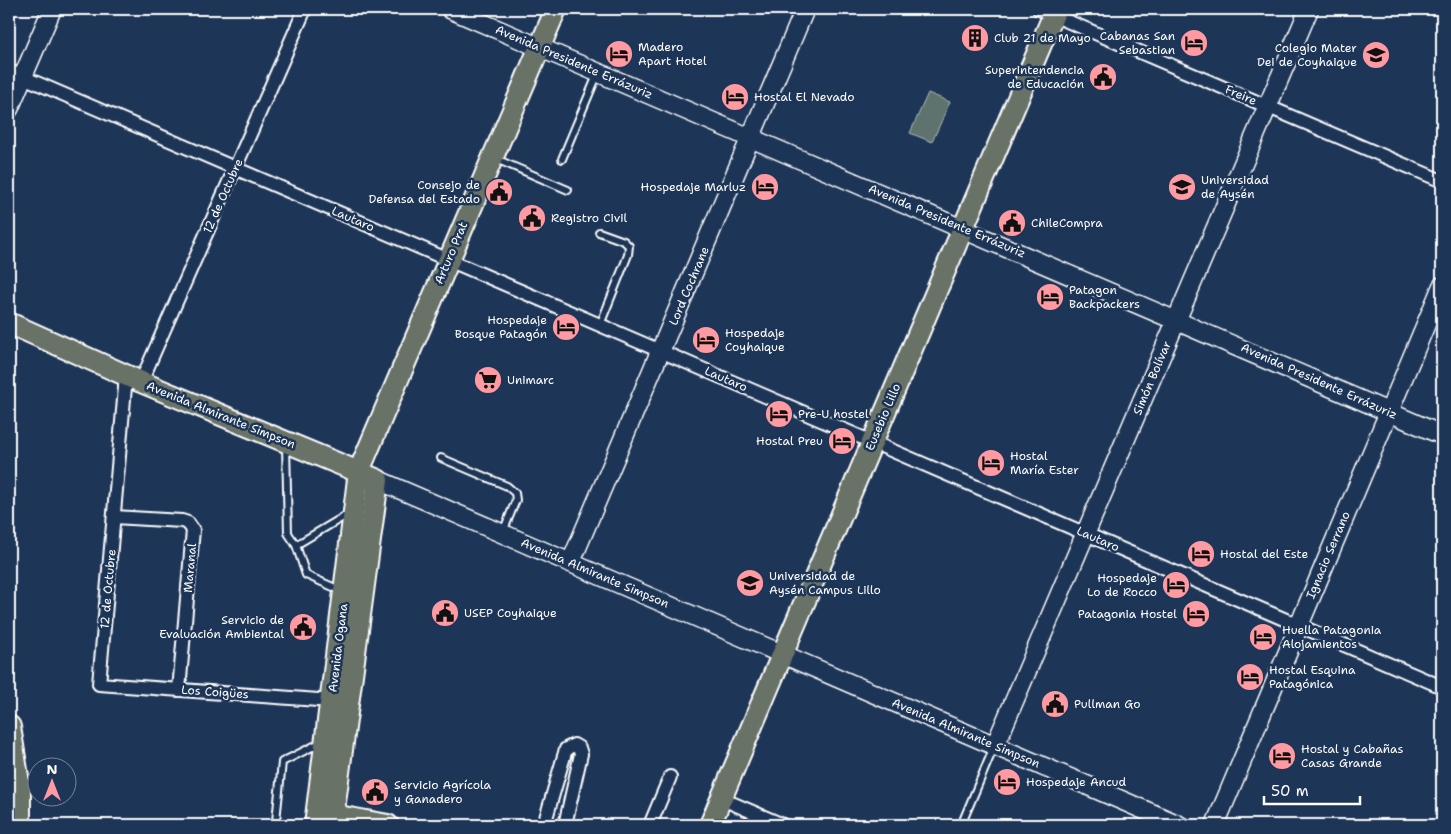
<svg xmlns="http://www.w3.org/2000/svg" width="1451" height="834" font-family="'Shantell Sans',sans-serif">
<rect width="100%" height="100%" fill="#1d3557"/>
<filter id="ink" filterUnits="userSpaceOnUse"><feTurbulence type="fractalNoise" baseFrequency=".02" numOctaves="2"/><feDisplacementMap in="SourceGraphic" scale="10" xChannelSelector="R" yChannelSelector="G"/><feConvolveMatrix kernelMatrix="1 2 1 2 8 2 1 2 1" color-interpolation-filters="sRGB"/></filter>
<g filter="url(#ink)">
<polygon fill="#5e736e" stroke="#aeb9b6" points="928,93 950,102 932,142 910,133"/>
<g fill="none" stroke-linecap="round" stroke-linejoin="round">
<defs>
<g id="lane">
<polyline points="496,159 568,190"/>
<polyline points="562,159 598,73"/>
<polyline points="599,232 624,241 629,246 628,255 600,325"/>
<polyline points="286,445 288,533 296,545 350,513"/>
<polyline points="441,458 507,486 515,493 516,500 503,532"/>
<polyline points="296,545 306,575 342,591"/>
<polyline points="962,823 994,747"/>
<polyline points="282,825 276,821 282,762 322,742"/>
</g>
<g id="street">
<polyline points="1039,9 1442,181"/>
<polyline points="9,71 1442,687"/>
<polyline points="126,376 99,684 332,701"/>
<polyline points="141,382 305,9"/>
<polyline points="114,517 182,521 188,523 193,530 179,690"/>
<polyline points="720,798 783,825"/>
<polyline points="544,825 566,749 574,745 579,748 581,754 565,825"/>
<polyline points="650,825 670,777"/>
</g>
<g id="secondary">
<polyline points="450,9 1442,435"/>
<polyline points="9,109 52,9"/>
<polyline points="378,480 1179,825"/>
<polyline points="571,562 805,9"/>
<polyline points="995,746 1309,9"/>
<polyline points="1215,825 1442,286"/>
</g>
<g id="primary">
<polyline points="9,323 141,382 378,480 332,825"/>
<polyline points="322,813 388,825"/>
<polyline points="315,825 359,471 556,9"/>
<polyline points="710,825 1056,9"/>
</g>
<polyline id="highway" points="9,727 19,789 19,825"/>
</defs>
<use href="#lane" stroke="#fff" stroke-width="10"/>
<use href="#street" stroke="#fff" stroke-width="16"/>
<use href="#secondary" stroke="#fff" stroke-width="21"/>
<use href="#primary" stroke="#fff" stroke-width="24"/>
<use href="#highway" stroke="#fff" stroke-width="26"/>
<use href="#lane" stroke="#1d3557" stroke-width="6"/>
<use href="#street" stroke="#1d3557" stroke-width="12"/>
<use href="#secondary" stroke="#1d3557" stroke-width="18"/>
<use href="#primary" stroke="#697266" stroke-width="20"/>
<use href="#highway" stroke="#697266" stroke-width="22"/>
</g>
</g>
<defs>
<symbol id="building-disc" viewBox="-11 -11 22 22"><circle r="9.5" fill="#ff9aa2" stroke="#1d3557"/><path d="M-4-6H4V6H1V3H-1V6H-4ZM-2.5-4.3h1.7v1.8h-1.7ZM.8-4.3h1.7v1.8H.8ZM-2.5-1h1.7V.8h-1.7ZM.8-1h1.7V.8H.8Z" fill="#111"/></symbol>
<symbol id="hotel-disc" viewBox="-11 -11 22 22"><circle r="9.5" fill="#ff9aa2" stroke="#1d3557"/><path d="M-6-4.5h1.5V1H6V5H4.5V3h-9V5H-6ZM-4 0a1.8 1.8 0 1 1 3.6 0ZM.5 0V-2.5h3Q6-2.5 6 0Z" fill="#111"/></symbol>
<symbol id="school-disc" viewBox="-11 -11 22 22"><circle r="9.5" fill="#ff9aa2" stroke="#1d3557"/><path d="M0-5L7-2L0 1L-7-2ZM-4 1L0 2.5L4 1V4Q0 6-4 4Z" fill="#111"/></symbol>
<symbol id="civic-disc" viewBox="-11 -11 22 22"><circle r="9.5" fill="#ff9aa2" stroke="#1d3557"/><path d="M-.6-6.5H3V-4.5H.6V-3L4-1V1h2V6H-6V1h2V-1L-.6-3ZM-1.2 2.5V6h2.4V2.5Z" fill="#111"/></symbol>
<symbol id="university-disc" viewBox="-11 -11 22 22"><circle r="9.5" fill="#ff9aa2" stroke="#1d3557"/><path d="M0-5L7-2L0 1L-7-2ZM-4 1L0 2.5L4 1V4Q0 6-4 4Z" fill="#111"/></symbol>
<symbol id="supermarket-disc" viewBox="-11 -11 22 22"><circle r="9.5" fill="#ff9aa2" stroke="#1d3557"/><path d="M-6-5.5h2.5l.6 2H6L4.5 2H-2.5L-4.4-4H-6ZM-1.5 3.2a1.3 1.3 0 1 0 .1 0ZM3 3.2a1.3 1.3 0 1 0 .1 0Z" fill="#111"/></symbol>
</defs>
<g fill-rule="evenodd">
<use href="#building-disc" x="959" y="22" width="32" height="32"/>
<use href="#hotel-disc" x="1178" y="27" width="32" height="32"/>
<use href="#hotel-disc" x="603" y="38" width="32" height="32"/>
<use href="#school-disc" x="1360" y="39" width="32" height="32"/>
<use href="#civic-disc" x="1087" y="61" width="32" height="32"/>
<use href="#hotel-disc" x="719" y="81" width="32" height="32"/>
<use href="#hotel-disc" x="749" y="171" width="32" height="32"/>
<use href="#university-disc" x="1166" y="171" width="32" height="32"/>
<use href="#civic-disc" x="483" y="176" width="32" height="32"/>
<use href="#civic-disc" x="516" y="202" width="32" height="32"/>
<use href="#civic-disc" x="996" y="207" width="32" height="32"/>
<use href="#hotel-disc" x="1034" y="281" width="32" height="32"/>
<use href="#hotel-disc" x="550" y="311" width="32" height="32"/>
<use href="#hotel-disc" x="690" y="324" width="32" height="32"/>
<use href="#supermarket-disc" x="472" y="364" width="32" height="32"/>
<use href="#hotel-disc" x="763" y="398" width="32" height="32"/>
<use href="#hotel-disc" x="826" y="425" width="32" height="32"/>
<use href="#hotel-disc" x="975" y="447" width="32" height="32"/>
<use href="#hotel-disc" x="1185" y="538" width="32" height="32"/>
<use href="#university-disc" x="734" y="567" width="32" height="32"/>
<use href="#hotel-disc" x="1160" y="569" width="32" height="32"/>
<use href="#civic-disc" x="429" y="597" width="32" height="32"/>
<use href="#hotel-disc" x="1180" y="598" width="32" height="32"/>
<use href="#civic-disc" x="287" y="611" width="32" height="32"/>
<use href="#hotel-disc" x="1247" y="621" width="32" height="32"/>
<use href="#hotel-disc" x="1234" y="661" width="32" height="32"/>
<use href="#civic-disc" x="1039" y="688" width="32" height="32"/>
<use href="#hotel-disc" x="1266" y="740" width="32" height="32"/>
<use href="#hotel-disc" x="991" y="766" width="32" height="32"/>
<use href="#civic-disc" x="359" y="776" width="32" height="32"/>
</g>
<g text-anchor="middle" stroke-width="5" stroke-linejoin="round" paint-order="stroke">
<g font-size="12" fill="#fff" stroke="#1d3557" text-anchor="start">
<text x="1175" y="40" text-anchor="end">Cabanas San<tspan x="1175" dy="14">Sebastian</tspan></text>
<text x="994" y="42">Club 21 de Mayo</text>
<text x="638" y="51">Madero<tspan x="638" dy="14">Apart Hotel</tspan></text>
<text x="1357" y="52" text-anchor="end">Colegio Mater<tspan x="1357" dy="14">Dei de Coyhaique</tspan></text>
<text x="1084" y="74" text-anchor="end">Superintendencia<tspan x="1084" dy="14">de Educación</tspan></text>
<text x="754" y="101">Hostal El Nevado</text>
<text x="1201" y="184">Universidad<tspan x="1201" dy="14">de Aysén</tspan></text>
<text x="480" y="189" text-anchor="end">Consejo de<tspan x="480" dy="14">Defensa del Estado</tspan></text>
<text x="746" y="191" text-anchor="end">Hospedaje Marluz</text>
<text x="551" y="222">Registro Civil</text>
<text x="1031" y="227">ChileCompra</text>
<text x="1069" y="294">Patagon<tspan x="1069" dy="14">Backpackers</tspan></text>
<text x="547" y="324" text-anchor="end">Hospedaje<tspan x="547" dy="14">Bosque Patagón</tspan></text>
<text x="725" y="337">Hospedaje<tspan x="725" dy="14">Coyhaique</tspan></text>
<text x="507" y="384">Unimarc</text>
<text x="798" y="418">Pre-U hostel</text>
<text x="823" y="445" text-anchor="end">Hostal Preu</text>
<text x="1010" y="460">Hostal<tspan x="1010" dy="14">María Ester</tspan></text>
<text x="1220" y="558">Hostal del Este</text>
<text x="769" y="580">Universidad de<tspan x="769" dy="14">Aysén Campus Lillo</tspan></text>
<text x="1157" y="582" text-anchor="end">Hospedaje<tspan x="1157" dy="14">Lo de Rocco</tspan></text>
<text x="464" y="617">USEP Coyhaique</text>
<text x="1177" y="618" text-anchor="end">Patagonia Hostel</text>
<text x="284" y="624" text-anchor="end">Servicio de<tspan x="284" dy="14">Evaluación Ambiental</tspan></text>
<text x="1282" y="634">Huella Patagonia<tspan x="1282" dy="14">Alojamientos</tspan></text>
<text x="1269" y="674">Hostal Esquina<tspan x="1269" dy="14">Patagónica</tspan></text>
<text x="1074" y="708">Pullman Go</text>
<text x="1301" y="753">Hostal y Cabañas<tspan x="1301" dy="14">Casas Grande</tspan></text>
<text x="1026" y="786">Hospedaje Ancud</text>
<text x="394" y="789">Servicio Agrícola<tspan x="394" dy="14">y Ganadero</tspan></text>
</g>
<g font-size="12" fill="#fff" stroke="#1d3557">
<text transform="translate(574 62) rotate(23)" y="4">Avenida Presidente Errázuriz</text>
<text transform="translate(1241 95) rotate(23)" y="4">Freire</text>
<text transform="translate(223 196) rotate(-66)" y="4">12 de Octubre</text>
<text transform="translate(353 219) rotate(23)" y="4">Lautaro</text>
<text transform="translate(947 221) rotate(23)" y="4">Avenida Presidente Errázuriz</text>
<text transform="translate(451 253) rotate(-67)" y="4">Arturo Prat</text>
<text transform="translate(689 286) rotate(-67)" y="4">Lord Cochrane</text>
<text transform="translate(1152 378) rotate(-67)" y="4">Simón Bolívar</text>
<text transform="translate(726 379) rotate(23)" y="4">Lautaro</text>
<text transform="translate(1319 381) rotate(24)" y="4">Avenida Presidente Errázuriz</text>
<text transform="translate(221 415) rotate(22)" y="4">Avenida Almirante Simpson</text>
<text transform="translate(883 417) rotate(-67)" y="4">Eusebio Lillo</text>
<text transform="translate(1098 539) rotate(23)" y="4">Lautaro</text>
<text transform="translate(1328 555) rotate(-67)" y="4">Ignacio Serrano</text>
<text transform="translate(190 568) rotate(-85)" y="4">Maranal</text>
<text transform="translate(595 573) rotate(23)" y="4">Avenida Almirante Simpson</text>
<text transform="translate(108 589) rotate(-85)" y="4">12 de Octubre</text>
<text transform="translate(338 648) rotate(-83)" y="4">Avenida Ogana</text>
<text transform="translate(215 692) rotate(4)" y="4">Los Coigües</text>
<text transform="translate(966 733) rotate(23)" y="4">Avenida Almirante Simpson</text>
</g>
</g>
<rect width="1451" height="834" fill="none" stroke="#1d3557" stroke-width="30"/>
<rect x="15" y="15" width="1421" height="804" fill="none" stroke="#fff" stroke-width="2" filter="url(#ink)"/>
<g transform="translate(52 782)"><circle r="24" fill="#1d3557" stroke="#77869a"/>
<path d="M0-4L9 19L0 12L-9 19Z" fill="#ff9aa2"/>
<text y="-8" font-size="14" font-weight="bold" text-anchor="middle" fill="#ffffff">N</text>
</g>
<path d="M1264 796v8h96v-8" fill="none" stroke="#ffffff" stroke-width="2.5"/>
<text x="1271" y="796" font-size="15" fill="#ffffff" stroke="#1d3557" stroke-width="4" paint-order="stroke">50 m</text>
</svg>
